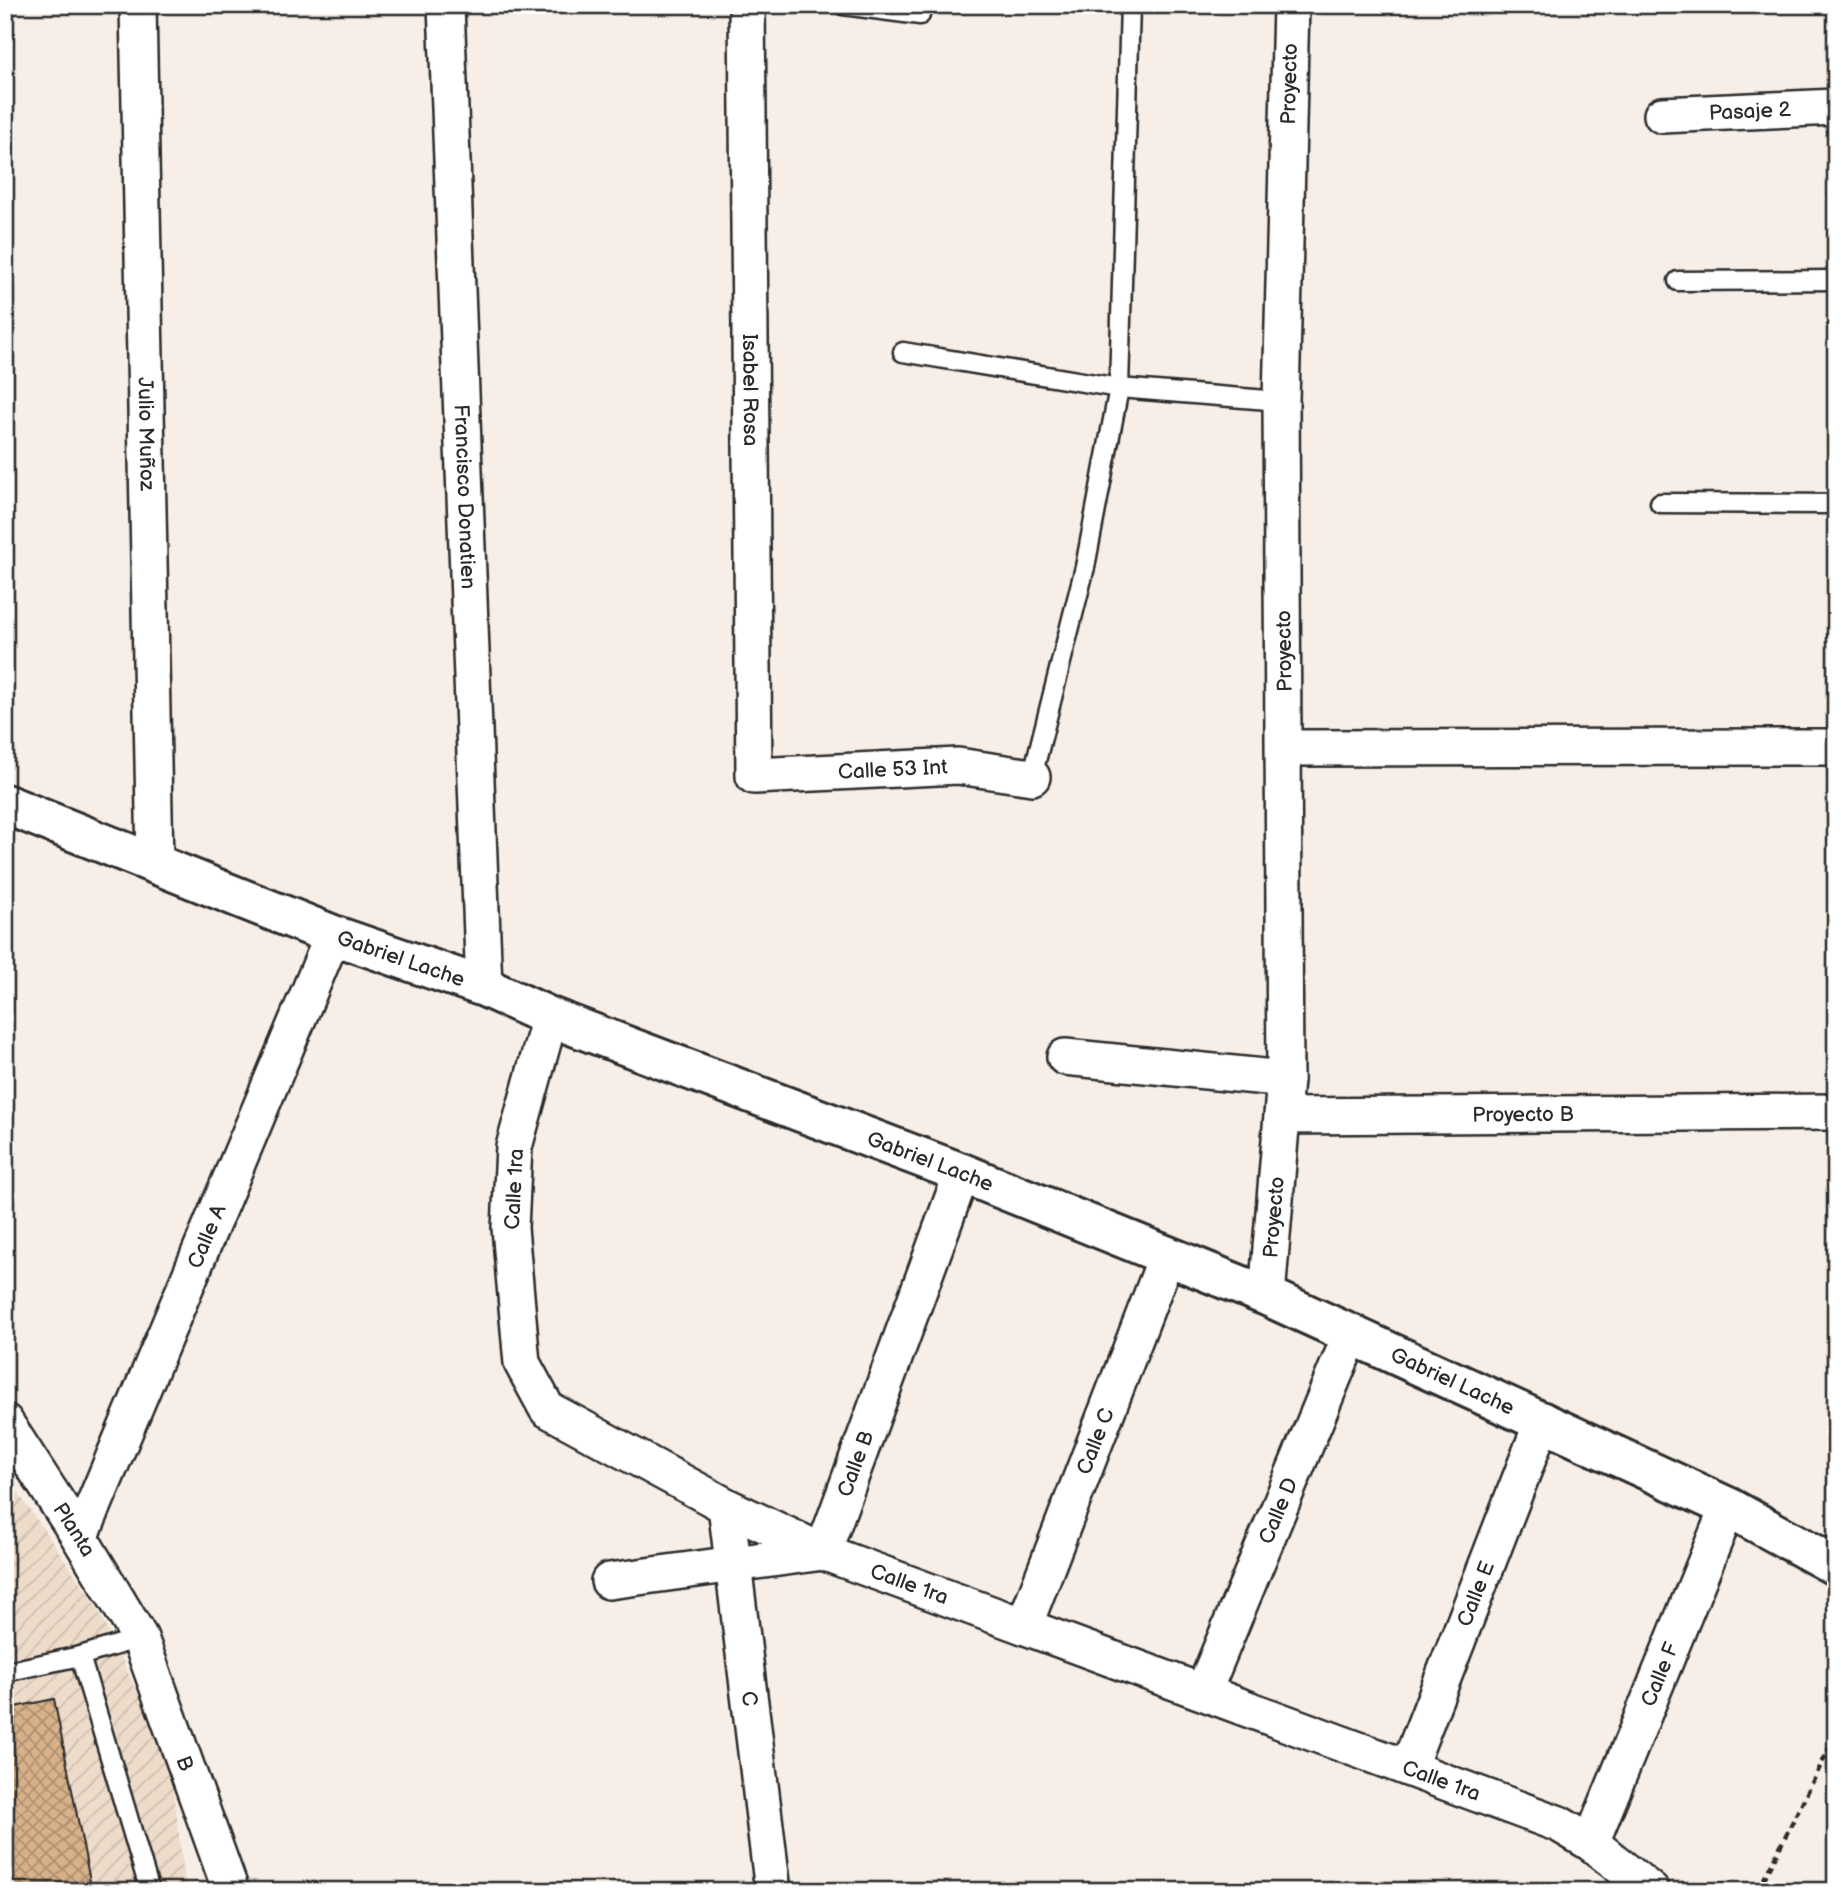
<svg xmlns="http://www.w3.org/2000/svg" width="1841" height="1896" font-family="'Balsamiq Sans',sans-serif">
<defs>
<pattern id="industrial-furrows" width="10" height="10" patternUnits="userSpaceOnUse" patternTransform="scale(1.75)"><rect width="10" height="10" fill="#eedccb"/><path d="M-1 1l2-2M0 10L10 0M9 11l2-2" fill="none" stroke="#ccbdae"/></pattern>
<pattern id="building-cross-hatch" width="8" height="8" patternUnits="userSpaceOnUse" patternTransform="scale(1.75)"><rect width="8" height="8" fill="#d8b189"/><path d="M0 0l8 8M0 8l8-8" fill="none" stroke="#af9070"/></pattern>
</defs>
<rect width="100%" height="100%" fill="#f7efe7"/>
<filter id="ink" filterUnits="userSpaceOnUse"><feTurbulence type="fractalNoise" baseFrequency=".0143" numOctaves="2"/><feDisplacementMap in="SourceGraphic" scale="14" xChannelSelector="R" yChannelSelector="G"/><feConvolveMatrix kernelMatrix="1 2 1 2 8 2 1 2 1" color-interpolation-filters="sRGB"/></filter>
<g filter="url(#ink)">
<polygon fill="url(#industrial-furrows)" points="5,1474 95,1603 170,1761 186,1891 5,1891"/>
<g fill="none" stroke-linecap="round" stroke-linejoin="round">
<polyline stroke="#5a8b90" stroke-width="10" points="1830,1891 1836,1885"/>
</g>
<polygon fill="url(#building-cross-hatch)" stroke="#2b2b2b" stroke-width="2" points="54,1699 92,1891 5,1891 5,1709"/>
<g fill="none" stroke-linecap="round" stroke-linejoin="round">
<defs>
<g id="service">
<polyline points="843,5 920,15"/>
<polyline points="1678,281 1836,280"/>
<polyline points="903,352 1119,388 1281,401"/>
<polyline points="1660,503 1836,504"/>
<polyline points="1032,777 1085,567 1119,388 1130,5"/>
<polyline points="80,1656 150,1891"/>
<polyline points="5,1672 80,1656 140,1638"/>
</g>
<g id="minor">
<path id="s1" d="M138 5 155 863"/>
<path id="s2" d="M446 5 484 987"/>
<path id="s3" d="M747 5 754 776 958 766 1032 777"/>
<path id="s4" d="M1662 115 1836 107"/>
<polyline points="1285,748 1836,747"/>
<path id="s5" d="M550 1017 514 1147 510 1228 522 1363 547 1409 726 1506 823 1552 1559 1824 1591 1843 1651 1891"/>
<polyline points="1065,1057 1285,1079"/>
<path id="s6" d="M1283 1116 1836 1112"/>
<path id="s7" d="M1267 1296 1285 1079 1281 401 1291 5"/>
<path id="s8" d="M5 1422 80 1538 140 1638 231 1891"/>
<path id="s9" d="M726 1506 773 1891"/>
<path id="s10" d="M80 1538 333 935"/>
<path id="s11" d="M609 1581 823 1552 962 1173"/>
<path id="s12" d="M1024 1626 1166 1258"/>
<path id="s13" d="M1204 1690 1352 1332"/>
<path id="s14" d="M1408 1768 1543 1420"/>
<path id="s15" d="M1591 1843 1728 1507"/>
</g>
<g id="tertiary">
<path id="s16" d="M5 804 333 935 484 987 550 1017 962 1173 1267 1296 1728 1507 1836 1566"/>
</g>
</defs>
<use href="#service" stroke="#2b2b2b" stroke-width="23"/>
<use href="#minor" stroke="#2b2b2b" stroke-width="40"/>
<use href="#tertiary" stroke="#2b2b2b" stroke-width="44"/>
<polyline stroke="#2b2b2b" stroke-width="4.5" stroke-dasharray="7 5" stroke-linecap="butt" points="1758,1891 1836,1735"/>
<use href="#service" stroke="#fff" stroke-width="18"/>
<use href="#minor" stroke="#fff" stroke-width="35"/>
<use href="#tertiary" stroke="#fff" stroke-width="38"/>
</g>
</g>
<g text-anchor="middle" stroke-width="5" stroke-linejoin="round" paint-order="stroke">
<g font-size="21" fill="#2b2b2b" stroke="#fff">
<text dy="7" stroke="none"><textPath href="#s7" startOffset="1213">Proyecto</textPath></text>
<text dy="7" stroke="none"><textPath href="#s4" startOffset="88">Pasaje 2</textPath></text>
<text dy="7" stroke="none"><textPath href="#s3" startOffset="385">Isabel Rosa</textPath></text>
<text dy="7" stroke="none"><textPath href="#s1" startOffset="429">Julio Muñoz</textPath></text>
<text dy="7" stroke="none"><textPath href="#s2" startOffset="492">Francisco Donatien</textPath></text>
<text transform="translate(1284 651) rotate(-91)" y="7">Proyecto</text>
<text dy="7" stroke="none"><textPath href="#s3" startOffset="910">Calle 53 Int</textPath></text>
<text dy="7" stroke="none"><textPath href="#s16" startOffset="425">Gabriel Lache</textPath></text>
<text dy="7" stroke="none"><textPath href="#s6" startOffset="240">Proyecto B</textPath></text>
<text dy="7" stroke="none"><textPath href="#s16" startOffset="992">Gabriel Lache</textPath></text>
<text transform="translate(514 1189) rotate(-87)" y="7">Calle 1ra</text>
<text dy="7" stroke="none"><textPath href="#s7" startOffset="79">Proyecto</textPath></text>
<text dy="7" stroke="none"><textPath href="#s10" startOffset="327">Calle A</textPath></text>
<text dy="7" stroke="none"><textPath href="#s16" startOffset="1559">Gabriel Lache</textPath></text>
<text dy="7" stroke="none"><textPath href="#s12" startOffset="198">Calle C</textPath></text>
<text dy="7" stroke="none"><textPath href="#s11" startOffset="310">Calle B</textPath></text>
<text dy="7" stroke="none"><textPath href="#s13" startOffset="194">Calle D</textPath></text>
<text dy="7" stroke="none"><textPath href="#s8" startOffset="128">Planta</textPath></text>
<text dy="7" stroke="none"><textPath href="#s5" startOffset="807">Calle 1ra</textPath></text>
<text dy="7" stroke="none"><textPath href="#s14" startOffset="187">Calle E</textPath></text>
<text dy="7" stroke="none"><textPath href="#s15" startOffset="182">Calle F</textPath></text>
<text dy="7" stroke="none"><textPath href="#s9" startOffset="194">C</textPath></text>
<text dy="7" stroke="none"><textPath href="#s8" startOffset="388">B</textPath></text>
<text dy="7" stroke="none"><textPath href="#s5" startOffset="1374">Calle 1ra</textPath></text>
</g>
</g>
<rect width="1841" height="1896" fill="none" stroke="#fff" stroke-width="28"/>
<rect x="14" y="14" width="1813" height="1868" fill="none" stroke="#2b2b2b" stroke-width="2.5" filter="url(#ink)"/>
</svg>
